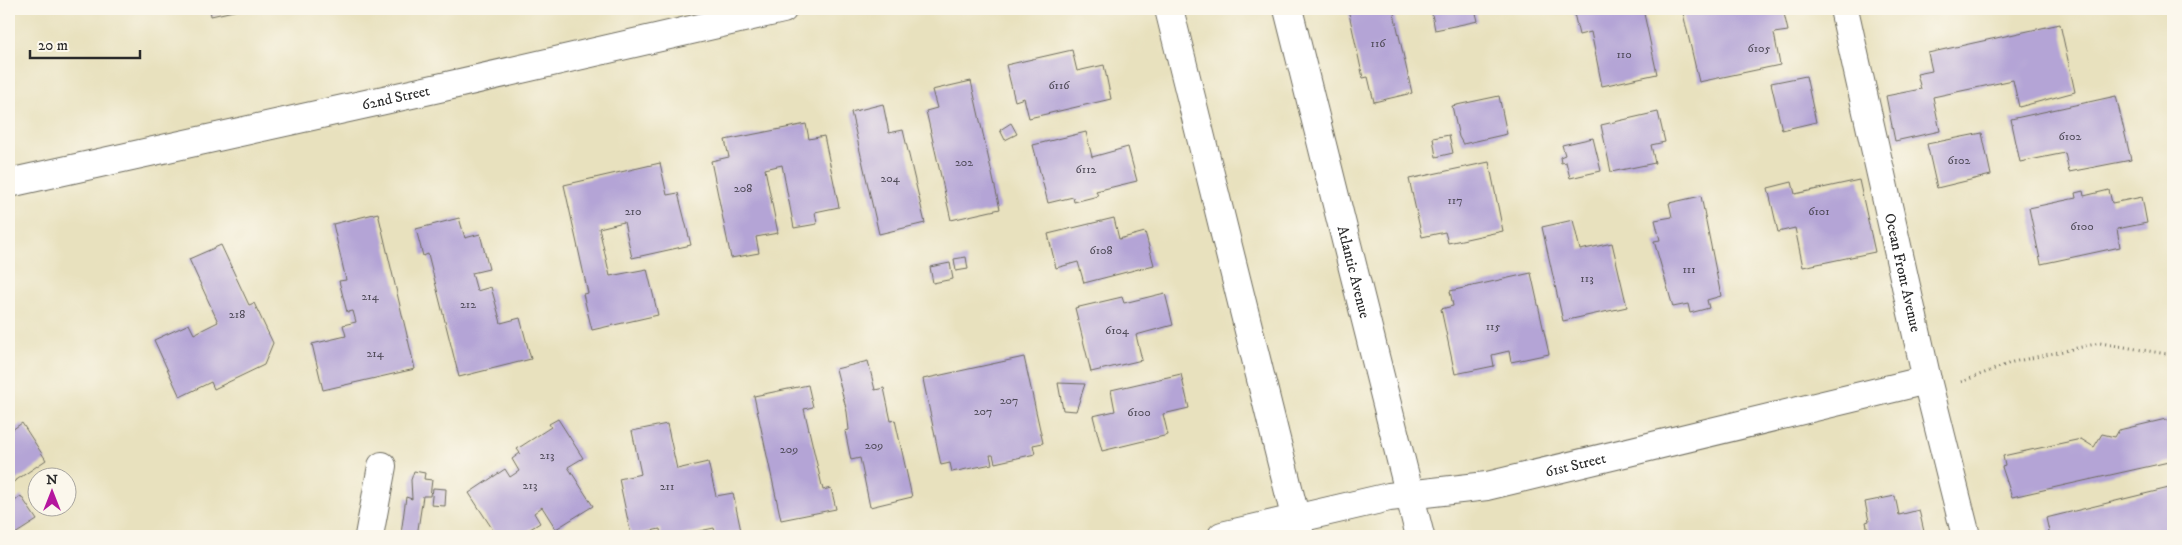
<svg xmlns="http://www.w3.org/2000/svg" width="2182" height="545" font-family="'IM FELL DW Pica',serif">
<rect width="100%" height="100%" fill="#fbf7ec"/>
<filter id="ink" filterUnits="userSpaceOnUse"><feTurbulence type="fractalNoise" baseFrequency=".02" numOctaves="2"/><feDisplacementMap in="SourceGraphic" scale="10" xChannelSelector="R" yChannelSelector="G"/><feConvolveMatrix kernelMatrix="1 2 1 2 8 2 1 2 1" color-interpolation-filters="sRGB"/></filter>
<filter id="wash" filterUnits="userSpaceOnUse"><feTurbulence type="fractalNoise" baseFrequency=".0096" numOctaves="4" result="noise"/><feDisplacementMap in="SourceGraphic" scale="20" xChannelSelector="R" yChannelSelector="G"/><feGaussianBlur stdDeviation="1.12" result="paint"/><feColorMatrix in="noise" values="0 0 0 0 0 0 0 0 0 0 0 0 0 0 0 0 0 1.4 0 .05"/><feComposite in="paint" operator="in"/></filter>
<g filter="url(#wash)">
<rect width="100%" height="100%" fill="#e8e1be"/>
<g id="blocks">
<g fill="#b4a4d6">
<polygon points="210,9 238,9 238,10 211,16"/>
<polygon points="1348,9 1393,9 1412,93 1374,102 1368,77 1363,78"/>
<polygon points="1431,9 1475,9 1478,21 1435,30"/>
<polygon points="1573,9 1643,9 1657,74 1602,86 1591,32 1579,35"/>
<polygon points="1682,9 1783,9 1788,31 1774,33 1780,65 1699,82"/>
<polygon points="2060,24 2075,92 2019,107 2013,80 1933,97 1940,131 1895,141 1886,96 1921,89 1917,74 1932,71 1928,53"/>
<polygon points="1072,50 1077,71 1104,65 1111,99 1029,118 1024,98 1015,101 1006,65"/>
<polygon points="1806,76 1816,122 1782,130 1771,83"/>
<polygon points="971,81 1000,209 951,220 926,111 937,108 932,90"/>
<polygon points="1499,96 1507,134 1463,144 1459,137 1452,106"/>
<polygon points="2116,96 2131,160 2069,172 2065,153 2020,162 2011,119"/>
<polygon points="883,104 889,133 903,130 925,223 879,234 851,112"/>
<polygon points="1658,112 1665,142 1651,145 1655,163 1611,172 1601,125"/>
<polygon points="1011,123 1017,134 1005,140 1000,130"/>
<polygon points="806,124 809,139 824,136 839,207 815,212 817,224 794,228 782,165 765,169 778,233 756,237 759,253 731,258 711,161 729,157 725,140"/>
<polygon points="1086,132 1092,157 1128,147 1137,181 1096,191 1098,196 1074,202 1073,197 1048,203 1033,145"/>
<polygon points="1982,133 1991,175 1937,188 1927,144"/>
<polygon points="1449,135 1453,153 1436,157 1433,138"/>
<polygon points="1593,138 1601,171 1570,178 1566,162 1561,163 1560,157 1565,155 1562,145"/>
<polygon points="1489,162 1503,231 1448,243 1445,232 1422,237 1409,179"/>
<polygon points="660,163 667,195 678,193 691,245 632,258 624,222 599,228 610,276 647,269 658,315 592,330 583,294 588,293 564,185"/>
<polygon points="1859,180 1875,252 1803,267 1795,228 1778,232 1768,188 1792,182 1795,194"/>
<polygon points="2109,190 2112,203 2142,197 2147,223 2117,229 2120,247 2041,264 2029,208 2076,198 2075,193 2083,191 2084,196"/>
<polygon points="1701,196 1721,296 1707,300 1709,308 1690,313 1688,304 1673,307 1654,241 1660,240 1655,220 1672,217 1669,203"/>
<polygon points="378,213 415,369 323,390 312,344 346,336 343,325 356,322 353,311 347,312 339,281 346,280 333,224"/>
<polygon points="459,218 465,238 480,234 489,269 472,273 477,291 491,287 501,323 520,318 531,359 459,377 428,254 423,256 416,229"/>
<polygon points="1114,218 1119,239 1145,232 1154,265 1084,283 1078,262 1056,268 1048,234"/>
<polygon points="1573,220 1580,250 1612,243 1627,307 1563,321 1542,227"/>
<polygon points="221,245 249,305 254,303 273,343 264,365 214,389 211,382 180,397 154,340 189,324 194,334 218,322 189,259"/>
<polygon points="966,257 968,269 956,271 954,259"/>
<polygon points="950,263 953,279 933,283 930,267"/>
<polygon points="1531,273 1549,354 1511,362 1509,351 1492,355 1494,366 1455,374 1441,309 1453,306 1450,291"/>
<polygon points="1165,293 1173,325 1136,335 1142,360 1091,372 1075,308 1122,297 1124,303"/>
<polygon points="1024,357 1043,443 1033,445 1035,454 995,463 993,455 990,455 992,464 952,472 950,463 941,465 923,379"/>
<polygon points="868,361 875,390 884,388 891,421 895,420 912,497 870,507 860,458 851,460 845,431 849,430 847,412 836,369"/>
<polygon points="1181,374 1189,408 1163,414 1168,435 1102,451 1093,416 1115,411 1111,390"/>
<polygon points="1058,383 1085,384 1076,411 1063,410"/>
<polygon points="808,385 813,407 804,409 823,490 831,488 836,509 781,520 754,396"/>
<polygon points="558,419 583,458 568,467 593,506 556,529 542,507 534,513 540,523 519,536 497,536 469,493 505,469 510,477 519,471 512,459 520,453 517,449 551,427 549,424"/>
<polygon points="2166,419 2173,424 2173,461 2012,497 2002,467 2005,466 2003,456 2081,439 2094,447 2102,434 2115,437 2119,430"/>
<polygon points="22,423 46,460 9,485 9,432"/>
<polygon points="667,424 677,469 708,462 716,496 733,493 741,531 716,536 714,528 676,536 661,536 660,529 631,535 619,479 641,474 632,431"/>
<polygon points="414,471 425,473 424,479 432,480 430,496 423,496 417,536 408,536 401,534 406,497 412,499 411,480"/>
<polygon points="2173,487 2173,536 2050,536 2046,518"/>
<polygon points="433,488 446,489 445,506 431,505"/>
<polygon points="9,491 15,501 21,496 37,520 15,534 17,536 9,536"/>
<polygon points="1895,496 1899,515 1919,510 1925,536 1869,536 1866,522 1869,521 1865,502"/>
</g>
</g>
</g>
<g filter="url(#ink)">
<use href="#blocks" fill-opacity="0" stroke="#6d6b5e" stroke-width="1"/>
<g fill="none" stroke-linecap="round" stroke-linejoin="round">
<defs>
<g id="minor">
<polyline points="1169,9 1300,536"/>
<path id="s1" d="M1844 9 1927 380 1966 536"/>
<path id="s2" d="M9 183 443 87 783 9"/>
<polyline points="369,536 382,466"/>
<path id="s3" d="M1222 536 1389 497 1487 486 1927 380"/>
</g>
<g id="highway">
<path id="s4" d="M1288 9 1420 536"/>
</g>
</defs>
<use href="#minor" stroke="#6d6b5e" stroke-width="30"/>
<use href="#highway" stroke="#6d6b5e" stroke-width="30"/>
<polyline stroke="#6d6b5e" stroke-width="3" stroke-dasharray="1 4" stroke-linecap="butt" points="1961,382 2013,362 2100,343 2173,355"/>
<use href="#minor" stroke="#fff" stroke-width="28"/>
<use href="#highway" stroke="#fff" stroke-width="28"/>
</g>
</g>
<g text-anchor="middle" stroke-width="4" stroke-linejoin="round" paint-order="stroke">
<g font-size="12" fill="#4d4956">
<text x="1378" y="47">116</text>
<text x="1759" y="52">6105</text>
<text x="1624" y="58">110</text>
<text x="1059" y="89">6116</text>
<text x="2070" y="140">6102</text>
<text x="1959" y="164">6102</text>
<text x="964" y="166">202</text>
<text x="1086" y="173">6112</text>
<text x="890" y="182">204</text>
<text x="743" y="192">208</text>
<text x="1455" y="204">117</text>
<text x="633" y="215">210</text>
<text x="1819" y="215">6101</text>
<text x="2082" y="230">6100</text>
<text x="1101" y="254">6108</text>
<text x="1689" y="273">111</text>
<text x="1587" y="282">113</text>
<text x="370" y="300">214</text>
<text x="468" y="308">212</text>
<text x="237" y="318">218</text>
<text x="1493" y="330">115</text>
<text x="1117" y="334">6104</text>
<text x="375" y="357">214</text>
<text x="1009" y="404">207</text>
<text x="983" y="415">207</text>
<text x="1139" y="416">6100</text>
<text x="874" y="449">209</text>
<text x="789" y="453">209</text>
<text x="547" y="459">213</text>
<text x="530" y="489">213</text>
<text x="667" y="490">211</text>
</g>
<g font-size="15" fill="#2b2b2b" stroke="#fbf7ec">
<text dy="5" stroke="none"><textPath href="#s2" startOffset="396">62nd Street</textPath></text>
<text dy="5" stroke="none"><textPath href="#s4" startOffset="271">Atlantic Avenue</textPath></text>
<text dy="5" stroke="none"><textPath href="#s1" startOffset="270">Ocean Front Avenue</textPath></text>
<text dy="5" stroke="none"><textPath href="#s3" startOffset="361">61st Street</textPath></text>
</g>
</g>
<rect width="2182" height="545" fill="none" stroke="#fbf7ec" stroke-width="30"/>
<g transform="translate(52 492)"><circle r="24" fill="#fbf7ec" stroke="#a8a59f"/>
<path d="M0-4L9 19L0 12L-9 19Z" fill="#b5179e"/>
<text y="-8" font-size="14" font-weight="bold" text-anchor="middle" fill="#2b2b2b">N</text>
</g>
<path d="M30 50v8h110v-8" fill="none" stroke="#2b2b2b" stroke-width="2.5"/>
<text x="38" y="50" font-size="15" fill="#2b2b2b" stroke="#fbf7ec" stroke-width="4" paint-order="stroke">20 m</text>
</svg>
